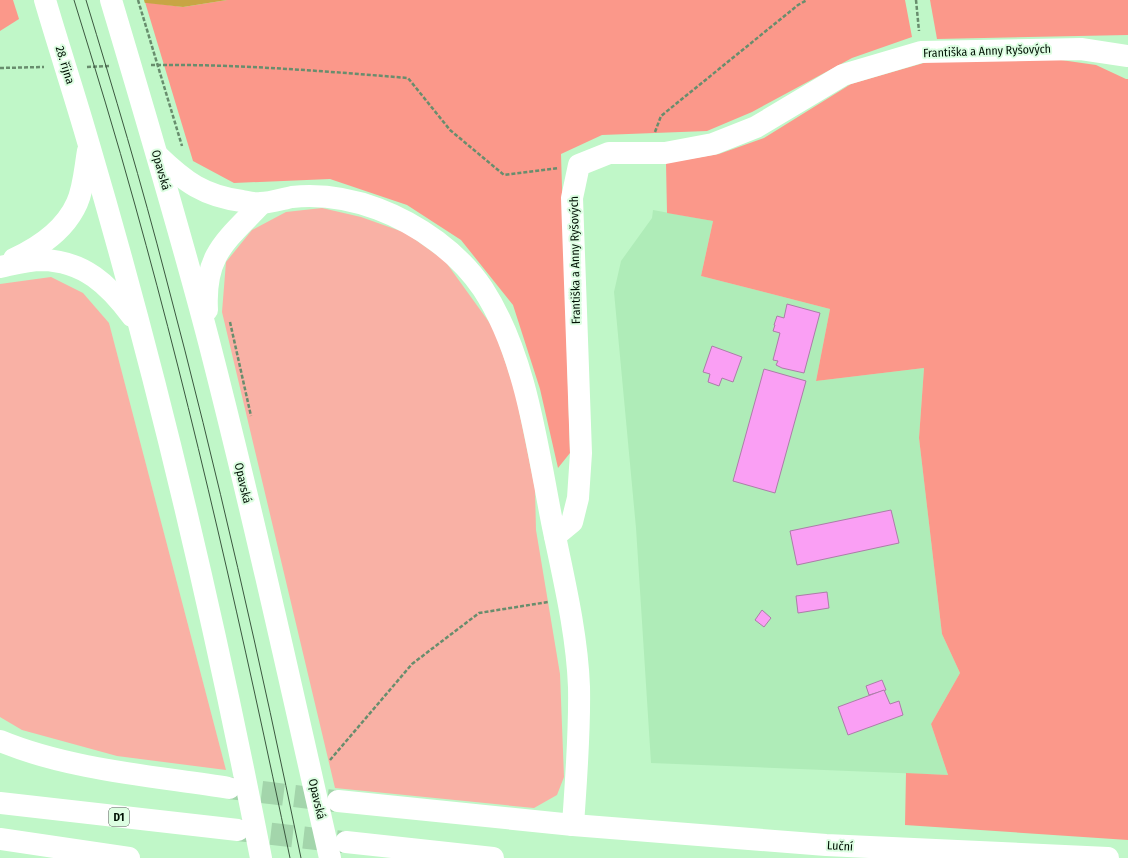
<svg xmlns="http://www.w3.org/2000/svg" width="1128" height="858" font-family="'Fira Sans Condensed',sans-serif">
<rect width="100%" height="100%" fill="#c0f7c8"/>
<polygon fill="#afecb8" points="653,210 713,221 701,276 830,309 816,381 924,368 919,438 942,634 960,673 931,724 948,775 651,763 636,528 614,292 621,261 652,218"/>
<g fill="#f9b1a5">
<polygon points="322,208 361,217 406,233 445,261 494,329 515,391 535,489 536,530 560,674 564,777 557,795 534,808 335,788 222,312 226,262 252,230 286,212"/>
<polygon points="51,277 83,293 109,323 226,770 117,756 22,730 0,717 0,284"/>
</g>
<g fill="#fb988a">
<polygon points="0,0 13,0 19,19 0,31"/>
<polygon points="227,0 905,0 912,37 852,58 752,112 707,131 602,135 561,154 570,453 558,468 540,389 513,305 461,240 407,205 330,179 234,183 193,161 145,2 183,7"/>
<polygon points="930,0 1128,0 1128,35 937,39"/>
<polygon points="1047,58 1096,65 1126,79 1128,79 1128,840 905,825 906,773 948,775 931,724 960,673 942,634 919,438 924,368 816,381 830,309 701,276 713,221 667,213 666,163 719,154 764,138 851,84 934,60"/>
</g>
<polygon fill="#c8a544" points="119,0 227,0 183,7"/>
<polygon fill="#c0f7c8" points="117,0 144,0 145,4 119,2"/>
<g fill="#fa9ff4" stroke="#ac7da8">
<polygon points="787,304 820,313 804,373 782,368 776,365 778,361 773,360 780,333 773,331 775,325 774,325 777,316 784,318"/>
<polygon points="712,346 742,357 733,382 722,378 719,386 708,382 710,374 703,372"/>
<polygon points="764,369 806,381 775,493 733,481"/>
<polygon points="891,510 899,543 797,565 790,531"/>
<polygon points="827,592 829,608 798,613 796,596"/>
<polygon points="762,610 771,618 764,627 755,620"/>
<polygon points="882,680 886,690 869,695 866,686"/>
<polygon points="884,690 890,704 899,701 903,715 848,735 838,707"/>
</g>
<g fill="none" stroke-linecap="round" stroke-linejoin="round">
<polyline stroke="#a3d5ab" stroke-width="22" stroke-dasharray="22 11" stroke-linecap="butt" points="229,788 335,801"/>
<polyline stroke="#a3d5ab" stroke-width="22" stroke-dasharray="22 11" stroke-linecap="butt" points="238,830 343,842"/>
<g stroke="#688d6d" stroke-width="2.5" stroke-dasharray="4 2" stroke-linecap="butt">
<polyline points="138,0 182,146"/>
<polyline points="916,0 919,31"/>
<path d="M151 65C237 64 323 71 408 78L450 130 504 175 559 168"/>
<polyline points="87,67 110,66"/>
<polyline points="0,68 44,67"/>
<polyline points="655,132 661,116 798,5 807,0"/>
<polyline points="230,322 251,416"/>
<polyline points="330,760 412,664 479,613 548,602"/>
</g>
<g stroke="#fff" stroke-width="22">
<polyline points="555,536 572,522 578,498 581,453 572,198 579,165 609,153 665,153 713,144 756,127 843,75 921,52 1081,49 1128,56"/>
<polyline points="573,825 826,845 1108,858"/>
</g>
<g stroke="#fff" stroke-width="22">
<path d="M45 0C59 48 75 96 89 145 158 379 214 618 261 858"/>
<path d="M111 0C145 114 179 227 209 342 253 513 291 686 330 858"/>
<path d="M158 156C185 182 204 196 242 201 247 202 254 204 260 203 270 203 282 199 292 197 321 194 351 199 378 209 418 224 459 253 483 289 526 355 537 446 552 522 563 576 577 632 579 687 580 733 576 779 573 825L338 801"/>
<path d="M14 259C40 247 65 230 77 203 84 187 85 168 88 151"/>
<path d="M0 267C14 264 28 260 42 260 84 261 109 285 132 316"/>
<path d="M207 310C204 254 226 241 261 204"/>
<path d="M0 741C70 770 154 776 229 788"/>
</g>
<g stroke="#fff" stroke-width="22">
<polyline points="0,803 238,830"/>
<polyline points="0,839 129,858"/>
<polyline points="346,842 493,858"/>
</g>
<g stroke="#3b573f" stroke-width="1">
<path d="M74 0C95 68 116 136 135 205 195 420 244 639 290 858"/>
<path d="M86 0C114 92 142 185 166 278 217 470 261 664 301 858"/>
</g>
</g>
<g text-anchor="middle" stroke-width="4" stroke-linejoin="round" paint-order="stroke">
<rect fill="#ddfee2" stroke="#435947" stroke-width="1" x="109" y="808" width="20" height="18" rx="3"/>
<g font-size="11" font-weight="bold" fill="#011204">
<text x="119" y="821">D1</text>
</g>
<g font-size="12" fill="#011204" stroke="#ddfee2">
<text transform="translate(987 51) rotate(-2)" y="4">Františka a Anny Ryšových</text>
<text transform="translate(65 65) rotate(73)" y="4">28. října</text>
<text transform="translate(161 170) rotate(74)" y="4">Opavská</text>
<text transform="translate(575 260) rotate(-91)" y="4">Františka a Anny Ryšových</text>
<text transform="translate(243 483) rotate(77)" y="4">Opavská</text>
<text transform="translate(317 799) rotate(77)" y="4">Opavská</text>
<text transform="translate(840 846) rotate(3)" y="4">Luční</text>
</g>
</g>
</svg>
